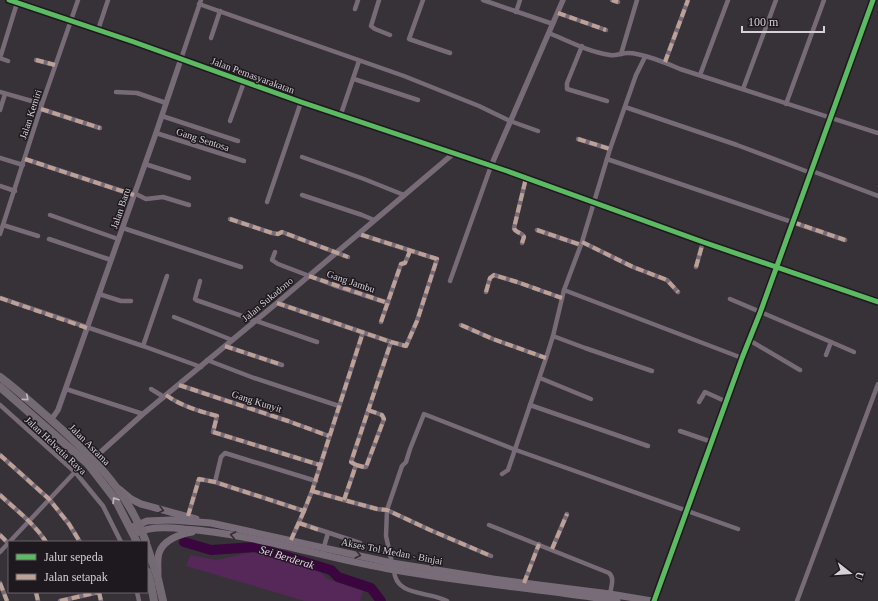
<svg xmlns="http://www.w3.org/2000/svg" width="878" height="601" font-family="'Times New Roman',serif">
<rect width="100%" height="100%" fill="#373237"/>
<polygon fill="#56285a" points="258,551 319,571 327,579 363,591 360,601 305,601 186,566 190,555 216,560"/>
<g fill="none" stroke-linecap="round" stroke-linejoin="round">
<polyline stroke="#3b063f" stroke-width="10" points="184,542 211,550 255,547 331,570 338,577 371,588 381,601"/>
<g stroke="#776b78" stroke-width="4.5">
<polyline points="379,0 371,26 375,29 390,35"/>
<polyline points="423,0 409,39 450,53"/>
<polyline points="483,0 553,24"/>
<polyline points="612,0 618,2"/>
<polyline points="199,4 404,76 479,106 510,121 538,131"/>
<polyline points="355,9 358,0"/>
<polyline points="516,12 520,0"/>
<polyline points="558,13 606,30"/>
<polyline points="98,30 108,0"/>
<path d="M549 33C568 41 589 52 610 55 616 56 621 53 628 53 641 53 667 63 680 69L878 133"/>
<polyline points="211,38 220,11"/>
<polyline points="582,46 567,83 567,89 607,101"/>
<polyline points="621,54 637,0"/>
<polyline points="0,58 17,3"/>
<polyline points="0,58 8,61"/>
<polyline points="181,59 201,0"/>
<polyline points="36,60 55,65"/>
<polyline points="665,62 688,0"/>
<polyline points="700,75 728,0"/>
<polyline points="354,79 418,100"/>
<polyline points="743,89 776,0"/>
<polyline points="0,92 42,104"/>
<polyline points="116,92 137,93 166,103"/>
<polyline points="786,104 824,0"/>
<polyline points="625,107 737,145 811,173"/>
<polyline points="41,109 100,128"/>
<polyline points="0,110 5,94"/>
<polyline points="341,114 359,61"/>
<polyline points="162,116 238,141"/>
<polyline points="230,121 244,82"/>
<polyline points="156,133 244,161"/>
<polyline points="578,139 610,149"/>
<polyline points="302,157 364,179 404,195"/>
<polyline points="0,158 23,165"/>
<polyline points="25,159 134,195"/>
<polyline points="607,159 845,240"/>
<polyline points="145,164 189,178"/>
<polyline points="812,171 878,196"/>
<polyline points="0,186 15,191"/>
<polyline points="134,193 146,199 163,197 189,205"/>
<polyline points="302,195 362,215 374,220"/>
<polyline points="267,202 301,102"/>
<polyline points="50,215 118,239"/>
<polyline points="230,219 272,233 278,234 282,232 348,257"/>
<polyline points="3,225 38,236"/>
<polyline points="123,228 241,267"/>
<polyline points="537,230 581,245"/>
<polyline points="0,234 42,104 78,0"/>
<polyline points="49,239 111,260"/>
<polyline points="582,242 633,267 667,280 678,292"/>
<path d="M522 243 524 237C522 232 515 233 514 228L526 178"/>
<polyline points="275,252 272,260 278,264 333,285 388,303"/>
<polyline points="696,267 703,242"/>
<polyline points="200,281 195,299 196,300 317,342"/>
<polyline points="450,281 491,166 703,242 878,302"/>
<polyline points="564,290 742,358"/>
<polyline points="486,292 490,278 494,275 517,282 562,298"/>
<polyline points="99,294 121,301 131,301"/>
<polyline points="0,298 143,346 201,367"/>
<polyline points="730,299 831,342 826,355"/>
<polyline points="277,303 391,342 406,346 417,321 437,259 359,234"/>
<polyline points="174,317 232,340"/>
<polyline points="381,322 401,264 405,263 410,251"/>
<polyline points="461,325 493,339 546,358"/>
<polyline points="553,336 585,348 652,371"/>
<polyline points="749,340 800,370"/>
<polyline points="831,342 854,352"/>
<polyline points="143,346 167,276"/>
<polyline points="225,346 282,365"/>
<polyline points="207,360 254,378 339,406"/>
<polyline points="540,378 591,399"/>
<polyline points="179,385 288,421 329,436"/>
<polyline points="66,389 143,414"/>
<polyline points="151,389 164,397"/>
<path d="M166 395C181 406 199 411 217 416L213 432 320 465"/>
<polyline points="699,402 705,392 727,402"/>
<polyline points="0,405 75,472 103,506 121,542"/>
<polyline points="530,405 648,446"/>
<polyline points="680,431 712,442"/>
<polyline points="0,455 49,499 69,524 80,542"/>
<polyline points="356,465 364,467 366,467 384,419 382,415 368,410"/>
<polyline points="502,474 508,470 546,358 553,336 564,290 582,242 610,149 636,75 645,57"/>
<polyline points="215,482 221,457 225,453 316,481"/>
<polyline points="312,491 344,500 377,509 387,510 430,530 491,556"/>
<path d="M0 495C16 510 34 523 46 542"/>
<polyline points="344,500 356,465 351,462 391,342"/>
<polyline points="188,516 199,479 215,482 304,511 312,491 363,332"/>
<polyline points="299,523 360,543"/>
<path d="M489 525 609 573C615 578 611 587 610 594"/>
<polyline points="0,535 9,544"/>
<polyline points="291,540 304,511"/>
<polyline points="552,549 567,514"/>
<polyline points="323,550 328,533"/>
<polyline points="0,552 75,472"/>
<polyline points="392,563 386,536 387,510 402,466 406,462 410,449 424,414 516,450 738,529"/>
<path d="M394 570C395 597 429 591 447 601"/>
<polyline points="0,583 7,601"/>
<polyline points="524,583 539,544"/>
<polyline points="36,592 38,601"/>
<polyline points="99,592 101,601"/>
<polyline points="137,592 139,601"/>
<polyline points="60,601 99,592"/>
<polyline points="654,601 742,358 760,313 873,0"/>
<polyline points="797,601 878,384"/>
</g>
<g stroke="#776b78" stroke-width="5.5">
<polyline points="9,0 134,42 301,102 491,166 563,0"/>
<polyline points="51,420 58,410 156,133 181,59"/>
<polyline points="93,459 143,414 277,303 454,153"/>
</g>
<g stroke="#776c78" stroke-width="7">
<polyline points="119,489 131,499 141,504 196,519"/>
<polyline points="130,528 147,521 171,520 211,523 392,563 493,579 610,594 652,601"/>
<path d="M136 533C150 526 168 527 184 529 255 534 324 558 395 570 468 583 543 589 617 601"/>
<path d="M158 575C158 568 157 560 159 553 163 540 180 534 192 532"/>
</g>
<g stroke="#746a74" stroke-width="8">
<path d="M0 377C15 388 28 400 42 412 84 448 127 488 146 542"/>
<polyline points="0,387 88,464 115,499 137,542"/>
<polyline points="147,546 158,579 163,601"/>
<polyline points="147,571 151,584 154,601"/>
</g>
<g stroke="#bda197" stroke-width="4" stroke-dasharray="8 4" stroke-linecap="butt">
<polyline points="612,0 618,2"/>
<polyline points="558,13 606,30"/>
<polyline points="36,60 55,65"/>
<polyline points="665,62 688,0"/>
<polyline points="41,109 100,128"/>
<polyline points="578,139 610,149"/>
<polyline points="25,159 134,195"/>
<polyline points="230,219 272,233 278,234 282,232 348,257"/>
<polyline points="793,222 845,240"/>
<polyline points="537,230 581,245"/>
<polyline points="582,242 633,267 667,280 678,292"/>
<path d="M522 243 524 237C522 232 515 233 514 228L526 178"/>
<polyline points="696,267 703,242"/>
<polyline points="309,276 388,303"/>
<polyline points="486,292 490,278 494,275 517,282 562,298"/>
<polyline points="0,298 87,328"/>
<polyline points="277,303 391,342 406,346 417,321 437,259 359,234"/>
<polyline points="381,322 401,264 405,263 410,251"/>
<polyline points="461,325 493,339 546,358"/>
<polyline points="225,346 282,365"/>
<polyline points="179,385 288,421 329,436"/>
<path d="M166 395C181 406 199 411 217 416L213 432 320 465"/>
<polyline points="0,455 49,499 69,524 80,542"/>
<polyline points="356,465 364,467 366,467 384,419 382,415 368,410"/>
<polyline points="312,491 344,500 377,509 387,510 430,530 491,556"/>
<path d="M0 495C16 510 34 523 46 542"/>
<polyline points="344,500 356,465 351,462 391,342"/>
<polyline points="188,516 199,479 215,482 304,511 312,491 363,332"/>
<polyline points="299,523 319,530"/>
<polyline points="0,535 9,544"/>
<polyline points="291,540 304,511"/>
<polyline points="552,549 567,514"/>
<polyline points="0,583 7,601"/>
<polyline points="524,583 539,544"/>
<polyline points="36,592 38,601"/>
<polyline points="99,592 101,601"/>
<polyline points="60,601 99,592"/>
</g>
<defs>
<g id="cycleway">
<polyline points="9,0 134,42 301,102 507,171 703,242 878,302"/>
<polyline points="654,601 742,358 760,313 873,0"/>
</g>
</defs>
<use href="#cycleway" stroke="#1e191e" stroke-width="8"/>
<use href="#cycleway" stroke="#5cba63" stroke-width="5"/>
</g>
<defs><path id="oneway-chevron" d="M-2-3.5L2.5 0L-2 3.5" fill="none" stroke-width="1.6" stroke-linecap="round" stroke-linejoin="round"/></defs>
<g stroke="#beb6be">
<use href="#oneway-chevron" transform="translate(26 398) rotate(41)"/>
<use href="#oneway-chevron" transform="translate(115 500) rotate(-122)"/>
</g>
<g stroke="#342e34">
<use href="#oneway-chevron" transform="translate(161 510) rotate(14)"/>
<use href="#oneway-chevron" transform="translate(233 535) rotate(-169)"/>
<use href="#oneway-chevron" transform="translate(358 555) rotate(13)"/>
</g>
<g text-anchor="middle" stroke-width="3" stroke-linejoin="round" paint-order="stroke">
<g font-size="10" fill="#d6d0d7" stroke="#1e191e">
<text transform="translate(253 75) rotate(20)" y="4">Jalan Pemasyarakatan</text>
<text transform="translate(30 114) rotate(-72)" y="4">Jalan Kemiri</text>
<text transform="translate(203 139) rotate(18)" y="4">Gang Sentosa</text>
<text transform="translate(120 208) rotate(-71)" y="4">Jalan Baru</text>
<text transform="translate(351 281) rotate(19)" y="4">Gang Jambu</text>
<text transform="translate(267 299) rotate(-40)" y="4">Jalan Sukadono</text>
<text transform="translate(257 401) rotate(18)" y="4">Gang Kunyit</text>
<text transform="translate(90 444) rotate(45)" y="4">Jalan Asrama</text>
<text transform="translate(56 445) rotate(43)" y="4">Jalan Helvetia Raya</text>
<text transform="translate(392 551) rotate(11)" y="4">Akses Tol Medan - Binjai</text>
</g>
<g font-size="11" font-style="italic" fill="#f6c6fa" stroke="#1e191e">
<text transform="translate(287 557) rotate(17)" y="4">Sei Berderak</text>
</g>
</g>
<rect x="8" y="541" width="140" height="52" fill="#1e191e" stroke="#686268"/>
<rect x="16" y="554" width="20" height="6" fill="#5cba63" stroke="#686268"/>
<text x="44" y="561" font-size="12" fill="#d6d0d7">Jalur sepeda</text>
<rect x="16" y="574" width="20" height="6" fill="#bda197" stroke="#686268"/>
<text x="44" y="581" font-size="12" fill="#d6d0d7">Jalan setapak</text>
<g transform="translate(850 573) rotate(107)" stroke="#1e191e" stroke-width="3" paint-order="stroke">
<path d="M0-3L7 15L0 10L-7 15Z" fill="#d6d0d7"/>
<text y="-6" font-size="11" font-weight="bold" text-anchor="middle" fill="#d6d0d7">U</text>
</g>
<path d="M742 26v6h82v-6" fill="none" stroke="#d6d0d7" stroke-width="2"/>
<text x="748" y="26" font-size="12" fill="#d6d0d7" stroke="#1e191e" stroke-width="3" paint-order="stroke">100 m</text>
</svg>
